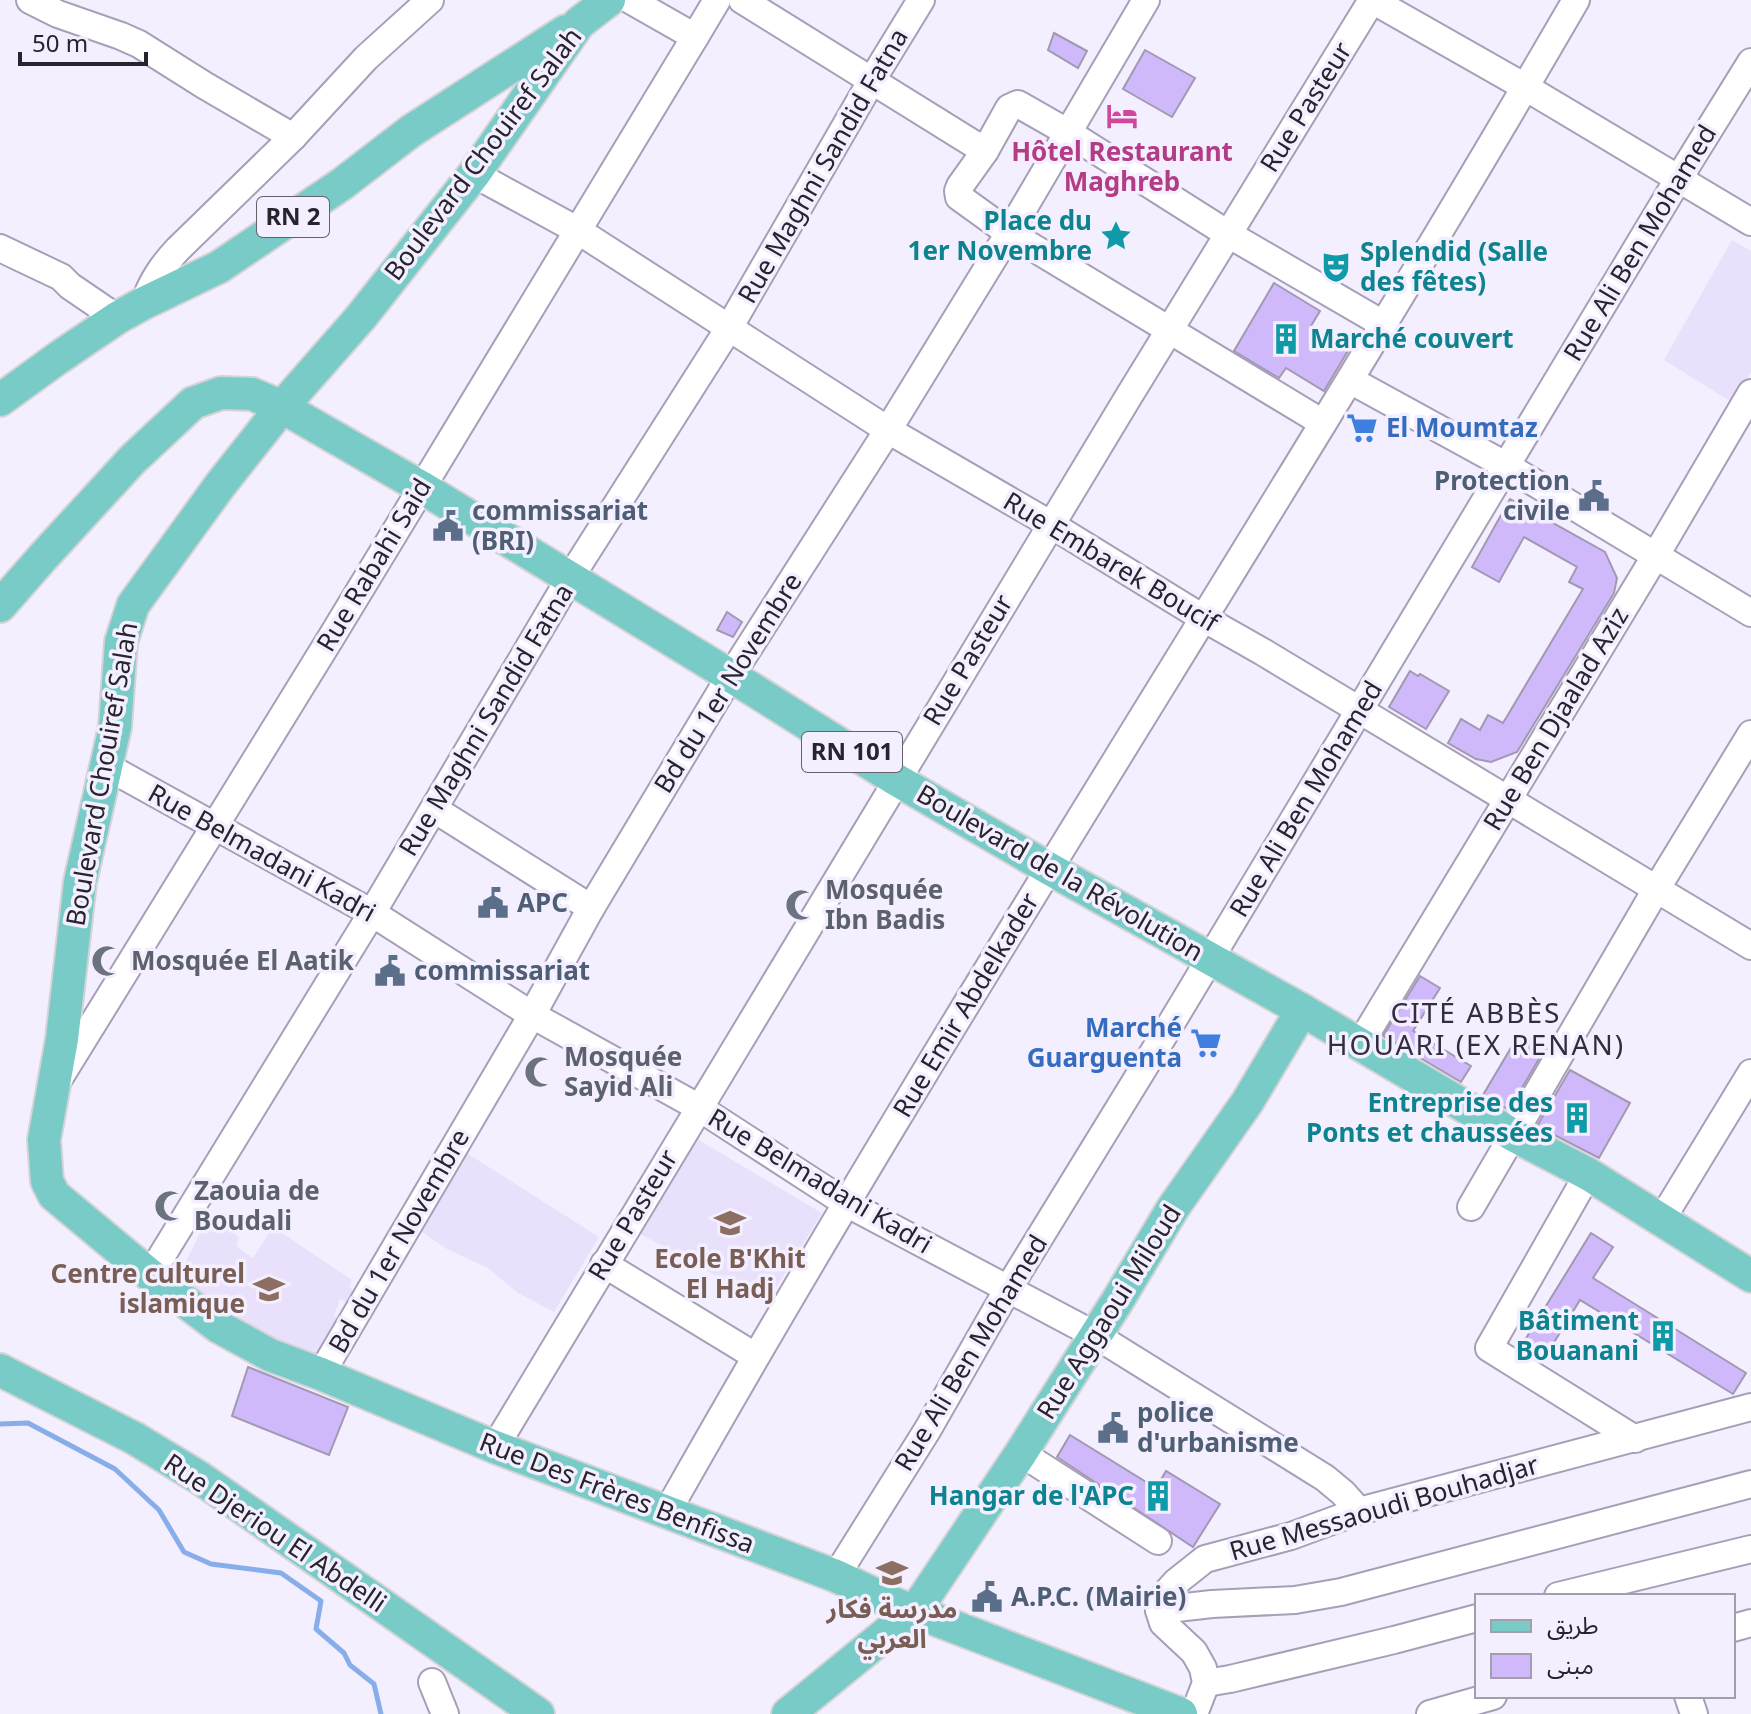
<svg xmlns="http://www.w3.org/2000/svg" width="1751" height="1714" font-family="'Noto Sans','Noto Sans Arabic',sans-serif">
<rect width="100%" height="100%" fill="#f4efff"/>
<g fill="#e9e0fb">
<polygon points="1732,240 1751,251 1751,372 1733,403 1664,360"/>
<polygon points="692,1136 822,1213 766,1304 637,1232"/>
<polygon points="465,1152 599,1237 554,1312 518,1293 488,1268 447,1249 419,1230"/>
<polygon points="208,1216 239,1237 236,1246 253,1258 273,1227 352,1280 349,1287 353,1290 346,1302 340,1299 334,1316 342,1320 320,1360 243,1335 177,1280"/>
</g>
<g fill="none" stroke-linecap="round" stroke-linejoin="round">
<polyline stroke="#88aee9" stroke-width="5" points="0,1424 28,1423 115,1469 159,1510 184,1552 211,1564 281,1573 321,1601 316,1629 344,1653 350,1665 374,1684 381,1714"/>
</g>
<g fill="#d0b9fb" stroke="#a199b1" stroke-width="2">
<polygon points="1054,33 1087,51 1078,68 1048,50"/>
<polygon points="1145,50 1195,78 1172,117 1123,89"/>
<polygon points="1274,283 1320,311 1311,326 1349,349 1324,391 1286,368 1279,378 1234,351"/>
<polygon points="1510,499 1605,552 1617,578 1614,593 1517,752 1491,762 1476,759 1448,743 1461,719 1480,730 1488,715 1503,723 1583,589 1569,582 1577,567 1524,537 1499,582 1472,567"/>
<polygon points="727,612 742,622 733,637 717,630"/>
<polygon points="1410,671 1418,676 1420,674 1449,691 1426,729 1389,707"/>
<polygon points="1420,976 1440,988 1413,1031 1471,1066 1461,1082 1383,1036"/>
<polygon points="1518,1036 1543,1052 1509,1110 1483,1095"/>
<polygon points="1570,1070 1630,1103 1599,1158 1537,1126"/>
<polygon points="1591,1233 1613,1247 1593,1278 1746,1373 1733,1394 1580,1300 1542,1362 1520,1348"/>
<polygon points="248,1367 348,1407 329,1455 232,1416"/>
<polygon points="1070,1435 1156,1488 1166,1471 1220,1504 1193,1547 1057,1457"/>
</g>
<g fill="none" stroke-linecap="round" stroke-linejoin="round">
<defs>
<g id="minor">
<polyline points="30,0 58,14 121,36 139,44 204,85 293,137"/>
<polyline points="630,0 695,37 717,0"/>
<polyline points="742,0 985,151"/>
<polyline points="474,174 577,230 888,430 1050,524 1203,618 1263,652 1751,946"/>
<polyline points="0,248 61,277 70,286 117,318"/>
<path d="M144 303C152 281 162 266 178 249L293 137 366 58 430 0"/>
<polyline points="1350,380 1505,465 1751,613"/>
<polyline points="1323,423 1009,233 959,197 958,191 960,186 985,151 1009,108 1018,104 1067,132 1228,234 1383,324"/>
<polyline points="106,766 372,913 532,1015 698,1107 846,1203 1095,1335 1325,1478 1343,1493 1359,1511"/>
<polyline points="434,809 591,908"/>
<polyline points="1360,1044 1656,555 1751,393"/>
<polyline points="57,1082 332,636 695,37"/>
<polyline points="1588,1174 1489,1348 1635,1439"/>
<polyline points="1471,1207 1657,888 1751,734"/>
<polyline points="1662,1219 1751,1073"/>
<polyline points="604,1264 755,1356"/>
<polyline points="150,1275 372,913 570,578 729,328 872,80 921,0"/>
<polyline points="321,1374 532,1015 591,908 723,688 888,430 1009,233 1146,0"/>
<path d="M495 1447C784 962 1076 480 1372 0L1525 87 1751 222"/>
<polyline points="1021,1453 1158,1541"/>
<path d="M667 1512C956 1000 1281 509 1576 0"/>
<polyline points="836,1576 928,1429 1008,1289 1172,1022 1679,178 1751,62"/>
<polyline points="1558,1596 1751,1549"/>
<polyline points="1159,1610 1212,1604 1295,1600 1341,1592 1751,1484"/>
<polyline points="1733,1628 1751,1623"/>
<polyline points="432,1682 445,1714"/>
<polyline points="1206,1683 1230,1679 1394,1640 1477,1618"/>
<polyline points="1688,1696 1694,1714"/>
<polyline points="1194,1714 1206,1683 1203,1668 1194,1652 1163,1623 1159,1610 1166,1593 1176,1582 1205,1559 1291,1536 1359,1511 1751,1407"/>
<polyline points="1430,1714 1493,1696"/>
</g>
<g id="major">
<polyline points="609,0 579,23 474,174 361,317 282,407 221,484 133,605 121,642 115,727 80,882 62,1039 44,1140 47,1181 54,1195 150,1275 219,1327 270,1355 321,1374 495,1447 836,1576 895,1604 1181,1714"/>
<polyline points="0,400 58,358 117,318 144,303 219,267 342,184 411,131 566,31"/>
<polyline points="0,606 43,557 132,460 193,403 221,393 252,394 282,407 421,487 752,689 895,779 1048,868 1302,1010 1513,1135 1588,1174 1751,1276"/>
<polyline points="0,1370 134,1438 200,1478 538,1714"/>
<polyline points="788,1714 914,1611 926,1595 1021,1453 1118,1300 1173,1208 1248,1101 1302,1010"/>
</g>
</defs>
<use href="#minor" stroke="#a79fb8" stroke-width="30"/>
<use href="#major" stroke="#d4d3d5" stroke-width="36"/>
<use href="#minor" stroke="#fff" stroke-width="26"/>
<use href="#major" stroke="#79cbc8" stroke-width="32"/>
</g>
<defs>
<symbol id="hotel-bare" viewBox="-9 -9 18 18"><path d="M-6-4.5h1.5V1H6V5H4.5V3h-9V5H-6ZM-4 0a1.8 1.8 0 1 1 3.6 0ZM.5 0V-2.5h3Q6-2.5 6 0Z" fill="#d1479c" stroke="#f4efff" stroke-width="2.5" paint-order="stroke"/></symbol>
<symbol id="sight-bare" viewBox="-9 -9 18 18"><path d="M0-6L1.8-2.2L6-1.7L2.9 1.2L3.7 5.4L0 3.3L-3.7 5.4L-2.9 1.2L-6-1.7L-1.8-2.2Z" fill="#0f9aa8" stroke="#f4efff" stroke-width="2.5" paint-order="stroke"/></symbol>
<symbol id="theatre-bare" viewBox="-9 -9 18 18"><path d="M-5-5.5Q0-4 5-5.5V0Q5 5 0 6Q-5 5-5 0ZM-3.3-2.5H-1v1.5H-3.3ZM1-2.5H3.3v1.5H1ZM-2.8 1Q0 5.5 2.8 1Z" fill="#0f9aa8" stroke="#f4efff" stroke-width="2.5" paint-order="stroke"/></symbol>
<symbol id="building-bare" viewBox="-9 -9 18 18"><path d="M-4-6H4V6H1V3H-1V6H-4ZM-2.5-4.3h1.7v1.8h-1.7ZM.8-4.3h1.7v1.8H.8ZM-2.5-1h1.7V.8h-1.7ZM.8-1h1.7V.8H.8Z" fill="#0f9aa8" stroke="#f4efff" stroke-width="2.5" paint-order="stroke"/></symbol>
<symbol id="supermarket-bare" viewBox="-9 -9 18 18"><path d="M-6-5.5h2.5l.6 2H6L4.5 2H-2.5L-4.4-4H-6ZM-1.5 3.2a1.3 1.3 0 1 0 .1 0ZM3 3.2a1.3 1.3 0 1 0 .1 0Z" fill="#3f7fe0" stroke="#f4efff" stroke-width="2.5" paint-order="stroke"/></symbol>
<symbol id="civic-bare" viewBox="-9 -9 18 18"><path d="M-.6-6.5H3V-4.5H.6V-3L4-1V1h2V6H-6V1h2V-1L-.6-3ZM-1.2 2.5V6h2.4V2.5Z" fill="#5c6f8a" stroke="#f4efff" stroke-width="2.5" paint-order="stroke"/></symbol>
<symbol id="mosque-bare" viewBox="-9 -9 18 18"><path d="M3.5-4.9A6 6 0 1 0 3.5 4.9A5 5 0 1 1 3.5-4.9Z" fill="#6b7280" stroke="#f4efff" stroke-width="2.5" paint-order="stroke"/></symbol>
<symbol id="school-bare" viewBox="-9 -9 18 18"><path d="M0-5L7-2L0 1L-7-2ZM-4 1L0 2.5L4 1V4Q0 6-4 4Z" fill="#8d6e63" stroke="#f4efff" stroke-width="2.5" paint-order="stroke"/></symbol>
</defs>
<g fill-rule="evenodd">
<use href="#hotel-bare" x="1100" y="94" width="44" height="44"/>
<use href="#sight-bare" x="1094" y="214" width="44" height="44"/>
<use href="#theatre-bare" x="1314" y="245" width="44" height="44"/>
<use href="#building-bare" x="1264" y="317" width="44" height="44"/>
<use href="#supermarket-bare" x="1340" y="406" width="44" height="44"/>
<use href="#civic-bare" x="1572" y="474" width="44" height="44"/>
<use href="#civic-bare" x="426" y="504" width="44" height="44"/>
<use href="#civic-bare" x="471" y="881" width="44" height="44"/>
<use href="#mosque-bare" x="779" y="883" width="44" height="44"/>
<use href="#mosque-bare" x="85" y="939" width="44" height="44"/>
<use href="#civic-bare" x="368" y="949" width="44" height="44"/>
<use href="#supermarket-bare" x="1184" y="1021" width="44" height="44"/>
<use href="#mosque-bare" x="518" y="1050" width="44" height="44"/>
<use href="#building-bare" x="1555" y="1096" width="44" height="44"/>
<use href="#mosque-bare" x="148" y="1184" width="44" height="44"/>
<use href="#school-bare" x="708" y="1201" width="44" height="44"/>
<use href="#school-bare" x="247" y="1267" width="44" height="44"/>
<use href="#building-bare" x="1641" y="1314" width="44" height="44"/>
<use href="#civic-bare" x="1091" y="1406" width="44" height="44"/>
<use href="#building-bare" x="1136" y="1474" width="44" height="44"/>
<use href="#school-bare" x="870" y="1551" width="44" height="44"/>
<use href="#civic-bare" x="965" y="1575" width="44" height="44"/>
</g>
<g text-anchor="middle" stroke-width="7" stroke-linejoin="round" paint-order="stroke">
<g fill="#f4efff" stroke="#64616c" stroke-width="2">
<rect x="257" y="197" width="72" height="40" rx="6"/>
<rect x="802" y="732" width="100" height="40" rx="6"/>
</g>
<g font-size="24" font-weight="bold" fill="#27242d">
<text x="293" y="225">RN 2</text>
<text x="852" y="760">RN 101</text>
</g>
<g font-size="26" fill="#27242d" stroke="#f4efff">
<text transform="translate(1306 107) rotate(-58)" y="9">Rue Pasteur</text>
<text transform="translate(483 154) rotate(-53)" y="9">Boulevard Chouiref Salah</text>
<text transform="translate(823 166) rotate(-60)" y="9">Rue Maghni Sandid Fatna</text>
<text transform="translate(1640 243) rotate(-59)" y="9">Rue Ali Ben Mohamed</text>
<text transform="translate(1111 562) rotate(31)" y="9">Rue Embarek Boucif</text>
<text transform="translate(374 565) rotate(-59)" y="9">Rue Rabahi Said</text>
<text transform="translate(968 660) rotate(-59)" y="9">Rue Pasteur</text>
<text transform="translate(728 683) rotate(-58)" y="9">Bd du 1er Novembre</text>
<text transform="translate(1556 719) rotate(-59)" y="9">Rue Ben Djaalad Aziz</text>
<text transform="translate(486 720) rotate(-59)" y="9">Rue Maghni Sandid Fatna</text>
<text transform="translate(102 774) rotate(-80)" y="9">Boulevard Chouiref Salah</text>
<text transform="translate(1306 799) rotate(-59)" y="9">Rue Ali Ben Mohamed</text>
<text transform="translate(262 853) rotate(29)" y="9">Rue Belmadani Kadri</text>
<text transform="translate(1060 873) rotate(30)" y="9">Boulevard de la Révolution</text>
<text transform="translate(966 1005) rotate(-59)" y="9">Rue Emir Abdelkader</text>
<text transform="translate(820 1181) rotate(31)" y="9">Rue Belmadani Kadri</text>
<text transform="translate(633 1215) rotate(-59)" y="9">Rue Pasteur</text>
<text transform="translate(399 1241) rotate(-60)" y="9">Bd du 1er Novembre</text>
<text transform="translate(1109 1312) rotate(-58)" y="9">Rue Aggaoui Miloud</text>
<text transform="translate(971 1353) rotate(-59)" y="9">Rue Ali Ben Mohamed</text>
<text transform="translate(617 1493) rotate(21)" y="9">Rue Des Frères Benfissa</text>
<text transform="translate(1384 1508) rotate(-16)" y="9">Rue Messaoudi Bouhadjar</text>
<text transform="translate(275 1533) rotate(34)" y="9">Rue Djeriou El Abdelli</text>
</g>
<g font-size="26" font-weight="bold" fill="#b23c85" stroke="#f4efff">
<text x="1122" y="161">Hôtel Restaurant<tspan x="1122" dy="30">Maghreb</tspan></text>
</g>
<g font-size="26" font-weight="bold" fill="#0d838f" stroke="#f4efff" text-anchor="end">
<text x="1092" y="230">Place du<tspan x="1092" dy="30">1er Novembre</tspan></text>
<text x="1360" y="261" text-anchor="start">Splendid (Salle<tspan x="1360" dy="30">des fêtes)</tspan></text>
<text x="1310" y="348" text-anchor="start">Marché couvert</text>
<text x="1553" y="1112">Entreprise des<tspan x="1553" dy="30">Ponts et chaussées</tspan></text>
<text x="1639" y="1330">Bâtiment<tspan x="1639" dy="30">Bouanani</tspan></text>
<text x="1134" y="1505">Hangar de l'APC</text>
</g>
<g font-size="26" font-weight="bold" fill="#366cbe" stroke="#f4efff" text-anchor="start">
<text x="1386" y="437">El Moumtaz</text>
<text x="1182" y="1037" text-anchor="end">Marché<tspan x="1182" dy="30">Guarguenta</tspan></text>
</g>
<g font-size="26" font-weight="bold" fill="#4e5e75" stroke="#f4efff" text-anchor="start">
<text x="1570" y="490" text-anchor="end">Protection<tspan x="1570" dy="30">civile</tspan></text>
<text x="472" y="520">commissariat<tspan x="472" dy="30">(BRI)</tspan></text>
<text x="517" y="912">APC</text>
<text x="414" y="980">commissariat</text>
<text x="1137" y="1422">police<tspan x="1137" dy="30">d'urbanisme</tspan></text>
<text x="1011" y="1606">A.P.C. (Mairie)</text>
</g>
<g font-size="26" font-weight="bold" fill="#5b616d" stroke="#f4efff" text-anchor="start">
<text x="825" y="899">Mosquée<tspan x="825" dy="30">Ibn Badis</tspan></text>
<text x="131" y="970">Mosquée El Aatik</text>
<text x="564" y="1066">Mosquée<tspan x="564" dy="30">Sayid Ali</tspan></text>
<text x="194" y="1200">Zaouia de<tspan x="194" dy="30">Boudali</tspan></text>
</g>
<g font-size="26" font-weight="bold" fill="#785e54" stroke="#f4efff">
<text x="730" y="1268">Ecole B'Khit<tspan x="730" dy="30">El Hadj</tspan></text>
<text x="245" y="1283" text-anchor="end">Centre culturel<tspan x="245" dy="30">islamique</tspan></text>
<text x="892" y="1618">مدرسة فكار<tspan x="892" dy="30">العربي</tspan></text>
</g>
<g font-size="28" letter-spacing="2" fill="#342d41" stroke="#f4efff">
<text x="1476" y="1023">CITÉ ABBÈS<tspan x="1476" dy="32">HOUARI (EX RENAN)</tspan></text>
</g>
</g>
<rect x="1475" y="1594" width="260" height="104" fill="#f4efff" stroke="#a29eab" stroke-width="2"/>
<rect x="1491" y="1620" width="40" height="12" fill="#79cbc8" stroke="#a29eab" stroke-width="2"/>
<text x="1547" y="1634" font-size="24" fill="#27242d">طريق</text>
<rect x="1491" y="1654" width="40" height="24" fill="#d0b9fb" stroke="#a29eab" stroke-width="2"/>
<text x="1547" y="1674" font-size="24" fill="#27242d">مبنى</text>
<path d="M20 52v12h126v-12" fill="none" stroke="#27242d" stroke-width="4"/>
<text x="32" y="52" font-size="24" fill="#27242d" stroke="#f4efff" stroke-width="6" paint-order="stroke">50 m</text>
</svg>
